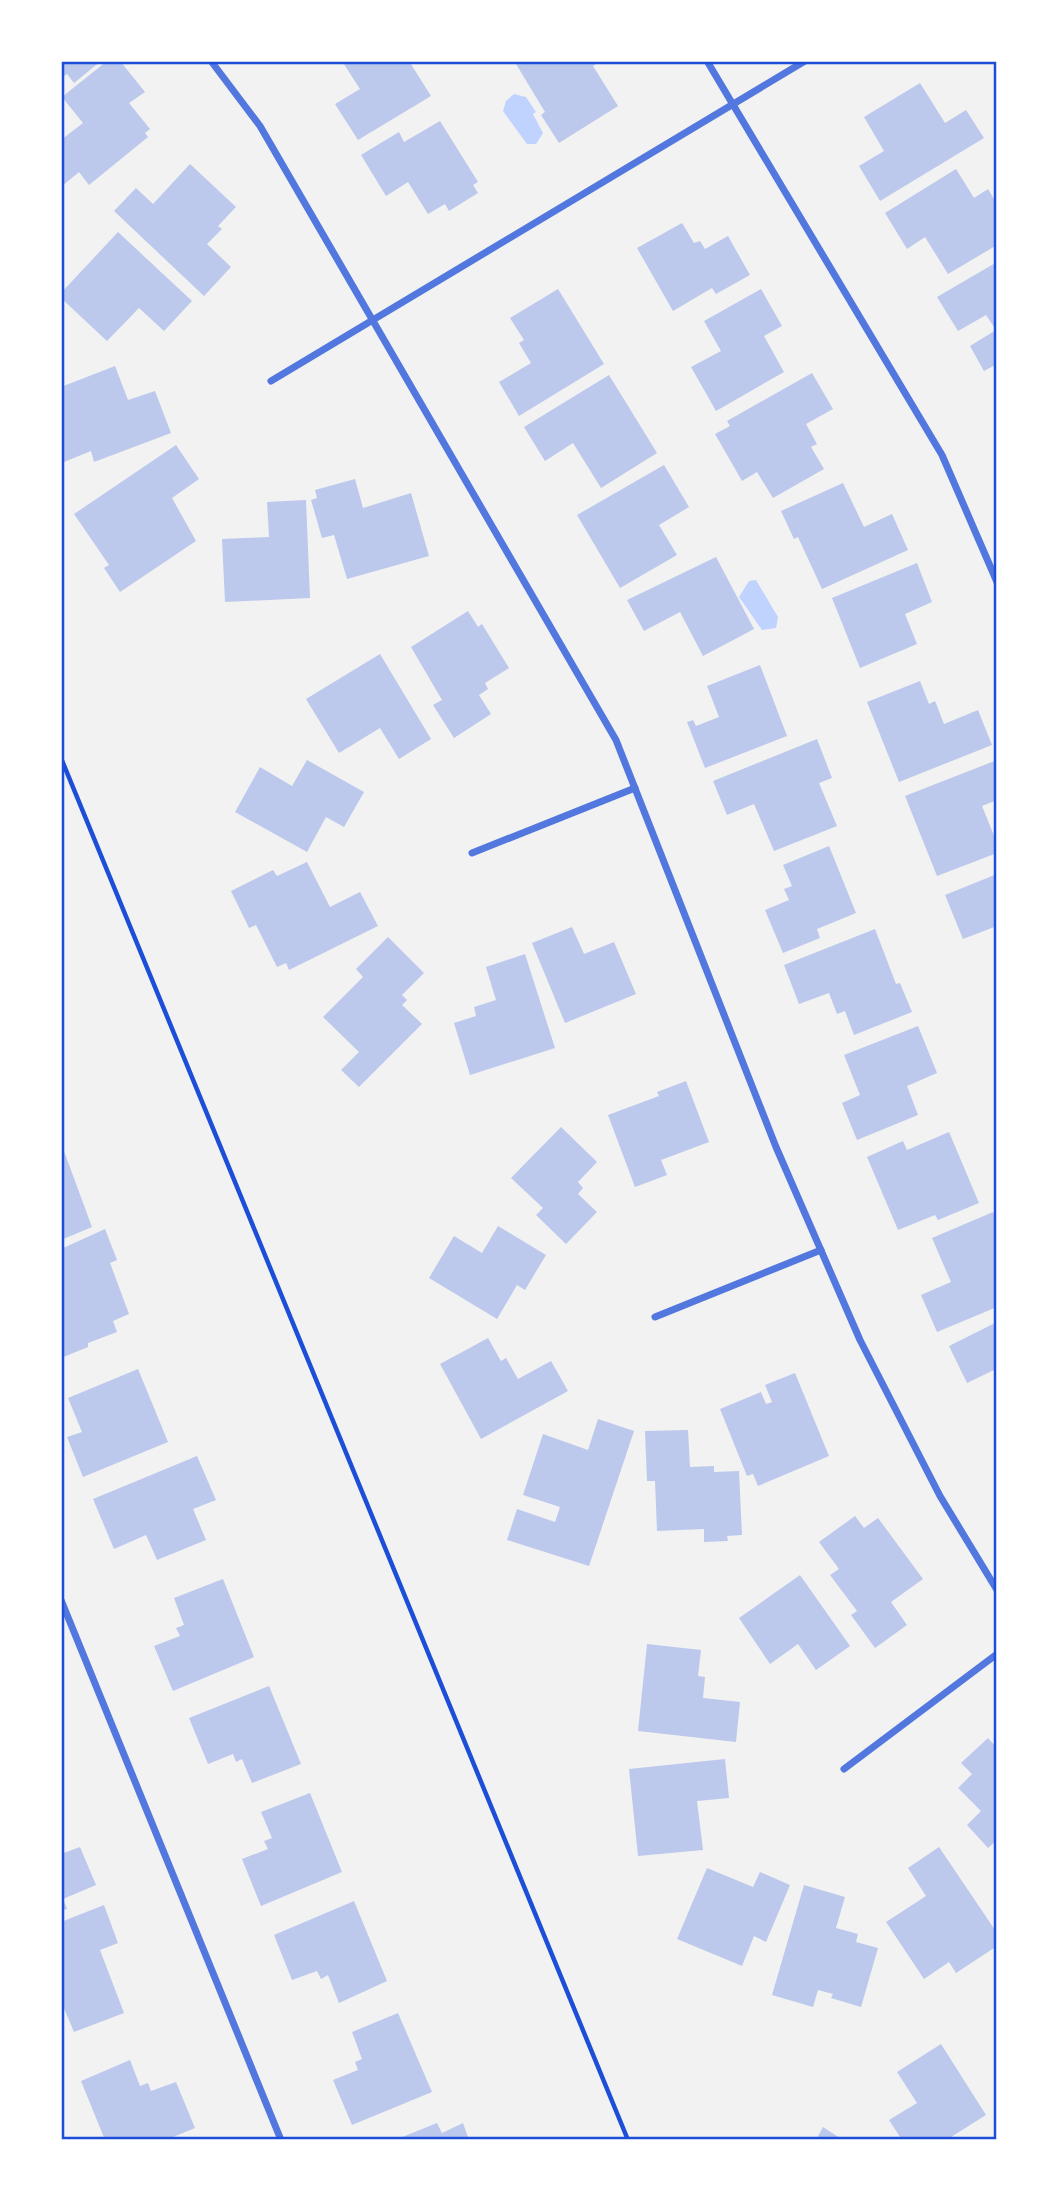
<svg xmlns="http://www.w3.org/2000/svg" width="1058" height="2201" font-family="'Source Sans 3',sans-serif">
<rect width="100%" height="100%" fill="#f2f2f2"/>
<g fill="#bfd3fe">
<polygon points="514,94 526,97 536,112 533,114 543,133 536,144 527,144 503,111 506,101"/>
<polygon points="756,580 778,617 776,628 762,630 739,597 749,581"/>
</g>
<g fill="#bdc9ec">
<polygon points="61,61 101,61 74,83 67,74 61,78"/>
<polygon points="107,61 120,61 145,92 129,103 150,129 145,133 148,137 89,185 79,172 61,187 61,140 83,123 62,97"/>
<polygon points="342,61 409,61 431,96 358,140 335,104 360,89"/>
<polygon points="521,61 600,61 593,66 618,106 559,143 541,115 545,112 516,64"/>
<polygon points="920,83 945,123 966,110 984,138 880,201 859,166 884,151 864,117"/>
<polygon points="440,121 478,182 473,185 478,193 449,211 445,204 428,214 408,182 386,196 361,155 399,132 404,142"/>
<polygon points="190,164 236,207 218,226 222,229 207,244 231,267 204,296 114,211 136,188 153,204"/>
<polygon points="956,169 974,198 988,189 997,204 997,245 948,274 925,237 907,249 885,213"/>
<polygon points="682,223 694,243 700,241 705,249 728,236 750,275 716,294 712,288 673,311 637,248"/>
<polygon points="118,232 192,301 164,331 139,308 107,341 61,298 61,293"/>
<polygon points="997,262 997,364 984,371 970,346 996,330 986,315 958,331 937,297"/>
<polygon points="558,289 604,364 519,416 499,382 531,363 519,343 524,340 510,318"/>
<polygon points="761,289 782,326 764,336 784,372 716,411 691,367 721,351 704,321"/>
<polygon points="115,366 128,400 155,391 171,433 94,462 91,451 64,462 61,454 61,387"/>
<polygon points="812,373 833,409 806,424 817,444 811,447 824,469 773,498 757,472 742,481 715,434 730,426 727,421"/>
<polygon points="609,375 657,453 601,488 573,443 545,461 524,427"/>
<polygon points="176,445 199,479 172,498 196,541 120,592 104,568 109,565 74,514"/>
<polygon points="664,465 689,507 659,525 677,555 620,588 577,515"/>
<polygon points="355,479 363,508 411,493 429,556 347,579 334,535 322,538 311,500 317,498 315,490"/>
<polygon points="843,483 864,527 892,514 908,550 822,589 798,537 794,539 781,511"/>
<polygon points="306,500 310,598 225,602 222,539 269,537 267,502"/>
<polygon points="716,557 754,629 703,656 680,612 644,631 627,600"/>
<polygon points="917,563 932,602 905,614 917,644 860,668 832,598"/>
<polygon points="468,611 478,627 482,624 509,668 485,683 488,689 479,695 491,714 454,738 433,705 442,700 411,647"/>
<polygon points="380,654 431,739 399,759 380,728 339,753 306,699"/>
<polygon points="760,665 787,736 705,768 687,722 693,720 696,726 719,717 707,686"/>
<polygon points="920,681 929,704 935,701 944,724 978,710 992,745 899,782 867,702"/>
<polygon points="817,739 832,778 819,783 837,826 774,851 754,804 727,815 713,781"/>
<polygon points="307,760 364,792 344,827 326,817 307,852 235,812 260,767 292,786"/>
<polygon points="997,760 997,800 982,806 997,843 997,853 937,876 905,796"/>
<polygon points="829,846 856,913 817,929 820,938 783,953 765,910 789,900 784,889 792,886 783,865"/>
<polygon points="307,862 330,907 360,892 378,926 289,970 286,963 277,967 256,925 249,928 231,891 273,870 277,876"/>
<polygon points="997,874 997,926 963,939 945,895"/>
<polygon points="572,927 584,954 614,942 636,994 565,1023 532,943"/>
<polygon points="875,929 896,984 900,983 912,1012 854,1035 845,1011 837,1014 829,993 799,1004 784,965"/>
<polygon points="388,937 424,973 402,995 407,1000 402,1005 422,1024 359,1087 341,1070 359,1052 323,1017 363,977 356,969"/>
<polygon points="525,954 555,1048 470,1075 454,1023 476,1016 474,1007 496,1000 486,967"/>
<polygon points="918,1026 937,1073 907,1086 918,1115 857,1140 842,1103 860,1095 844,1055"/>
<polygon points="686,1081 709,1142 661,1160 667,1175 635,1187 608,1115 659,1096 657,1092"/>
<polygon points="561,1127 597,1162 578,1182 583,1188 578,1194 597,1212 566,1244 536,1215 543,1208 511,1178"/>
<polygon points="949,1132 979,1203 938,1220 935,1215 898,1230 867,1157 903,1141 907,1150"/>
<polygon points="61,1143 92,1227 61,1240"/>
<polygon points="993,1212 997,1220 997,1307 937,1332 921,1295 951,1282 932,1238"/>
<polygon points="498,1226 546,1255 525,1290 517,1285 497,1319 429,1278 454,1236 482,1253"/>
<polygon points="105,1229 117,1260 110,1263 129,1314 113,1321 117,1332 88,1343 88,1347 61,1358 61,1249"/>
<polygon points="997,1322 997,1375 994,1370 967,1383 949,1346"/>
<polygon points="488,1338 501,1361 506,1358 518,1379 551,1361 568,1391 481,1439 440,1364"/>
<polygon points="138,1369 168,1442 83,1477 67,1437 82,1432 68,1398"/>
<polygon points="795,1373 829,1456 758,1486 753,1474 747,1476 720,1409 761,1392 766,1404 772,1402 765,1385"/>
<polygon points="598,1419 634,1431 589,1566 507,1540 517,1509 555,1522 560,1507 523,1495 543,1434 588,1450"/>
<polygon points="688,1430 690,1467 714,1466 714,1472 739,1471 742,1535 727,1536 728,1541 704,1542 704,1529 657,1531 655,1481 647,1481 645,1431"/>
<polygon points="197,1456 216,1500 193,1509 206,1540 157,1560 146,1535 114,1549 93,1499"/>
<polygon points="855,1516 864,1528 878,1518 923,1579 891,1602 907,1625 875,1648 851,1615 857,1611 830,1575 839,1569 819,1542"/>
<polygon points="800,1575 850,1646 816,1670 798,1644 770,1664 739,1618"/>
<polygon points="223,1579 254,1657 173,1691 154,1646 180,1636 176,1628 184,1625 174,1598"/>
<polygon points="647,1644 701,1650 698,1676 705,1677 703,1698 740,1702 736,1742 638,1731"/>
<polygon points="269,1686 301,1764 252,1783 242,1759 236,1762 233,1754 208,1764 189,1718"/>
<polygon points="988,1738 997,1748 997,1840 988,1848 967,1825 981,1811 958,1788 972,1774 961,1763"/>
<polygon points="725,1759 729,1798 697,1801 703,1850 638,1856 629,1769"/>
<polygon points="310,1793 342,1872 261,1906 242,1859 268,1849 264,1841 272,1838 261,1812"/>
<polygon points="80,1847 96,1885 63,1899 67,1909 61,1911 61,1854"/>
<polygon points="939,1847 997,1933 997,1946 956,1973 949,1962 924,1979 886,1922 926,1896 908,1868"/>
<polygon points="707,1868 753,1887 760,1872 790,1885 766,1942 754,1936 742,1966 677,1939"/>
<polygon points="804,1885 845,1897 836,1928 858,1934 856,1942 878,1948 861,2007 831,1998 833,1994 818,1990 813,2007 772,1995"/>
<polygon points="354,1901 387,1981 339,2003 328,1975 321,1979 317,1971 292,1980 274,1935"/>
<polygon points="104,1905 118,1943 100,1950 124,2013 74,2032 61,2001 61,1922"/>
<polygon points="398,2013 432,2092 352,2125 333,2080 358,2070 355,2062 362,2059 352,2032"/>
<polygon points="941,2044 986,2115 951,2137 953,2140 902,2140 889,2120 917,2103 897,2072"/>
<polygon points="130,2060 140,2086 148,2083 151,2091 176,2082 195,2128 166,2140 105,2140 81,2081"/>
<polygon points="437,2123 442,2133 463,2123 469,2140 395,2140"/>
<polygon points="823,2127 843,2140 816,2140"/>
</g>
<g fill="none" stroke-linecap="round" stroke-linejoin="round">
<polyline stroke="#1d4ed8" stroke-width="4.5" points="61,758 628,2140"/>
<g stroke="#5277de" stroke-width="7">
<polyline points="211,61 260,126 616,740 776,1147 860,1340 940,1496 997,1590"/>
<polyline points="707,61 942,455 997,582"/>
<polyline points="271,381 805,61"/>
<polyline points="472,853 635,788"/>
<polyline points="655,1317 821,1250"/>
<polyline points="61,1600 281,2140"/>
<polyline points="844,1769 997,1654"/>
</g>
</g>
<rect width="1058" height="2201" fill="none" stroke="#ffffff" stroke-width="126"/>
<rect x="63" y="63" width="932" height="2075" fill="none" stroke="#1d4ed8" stroke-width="2.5"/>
</svg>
